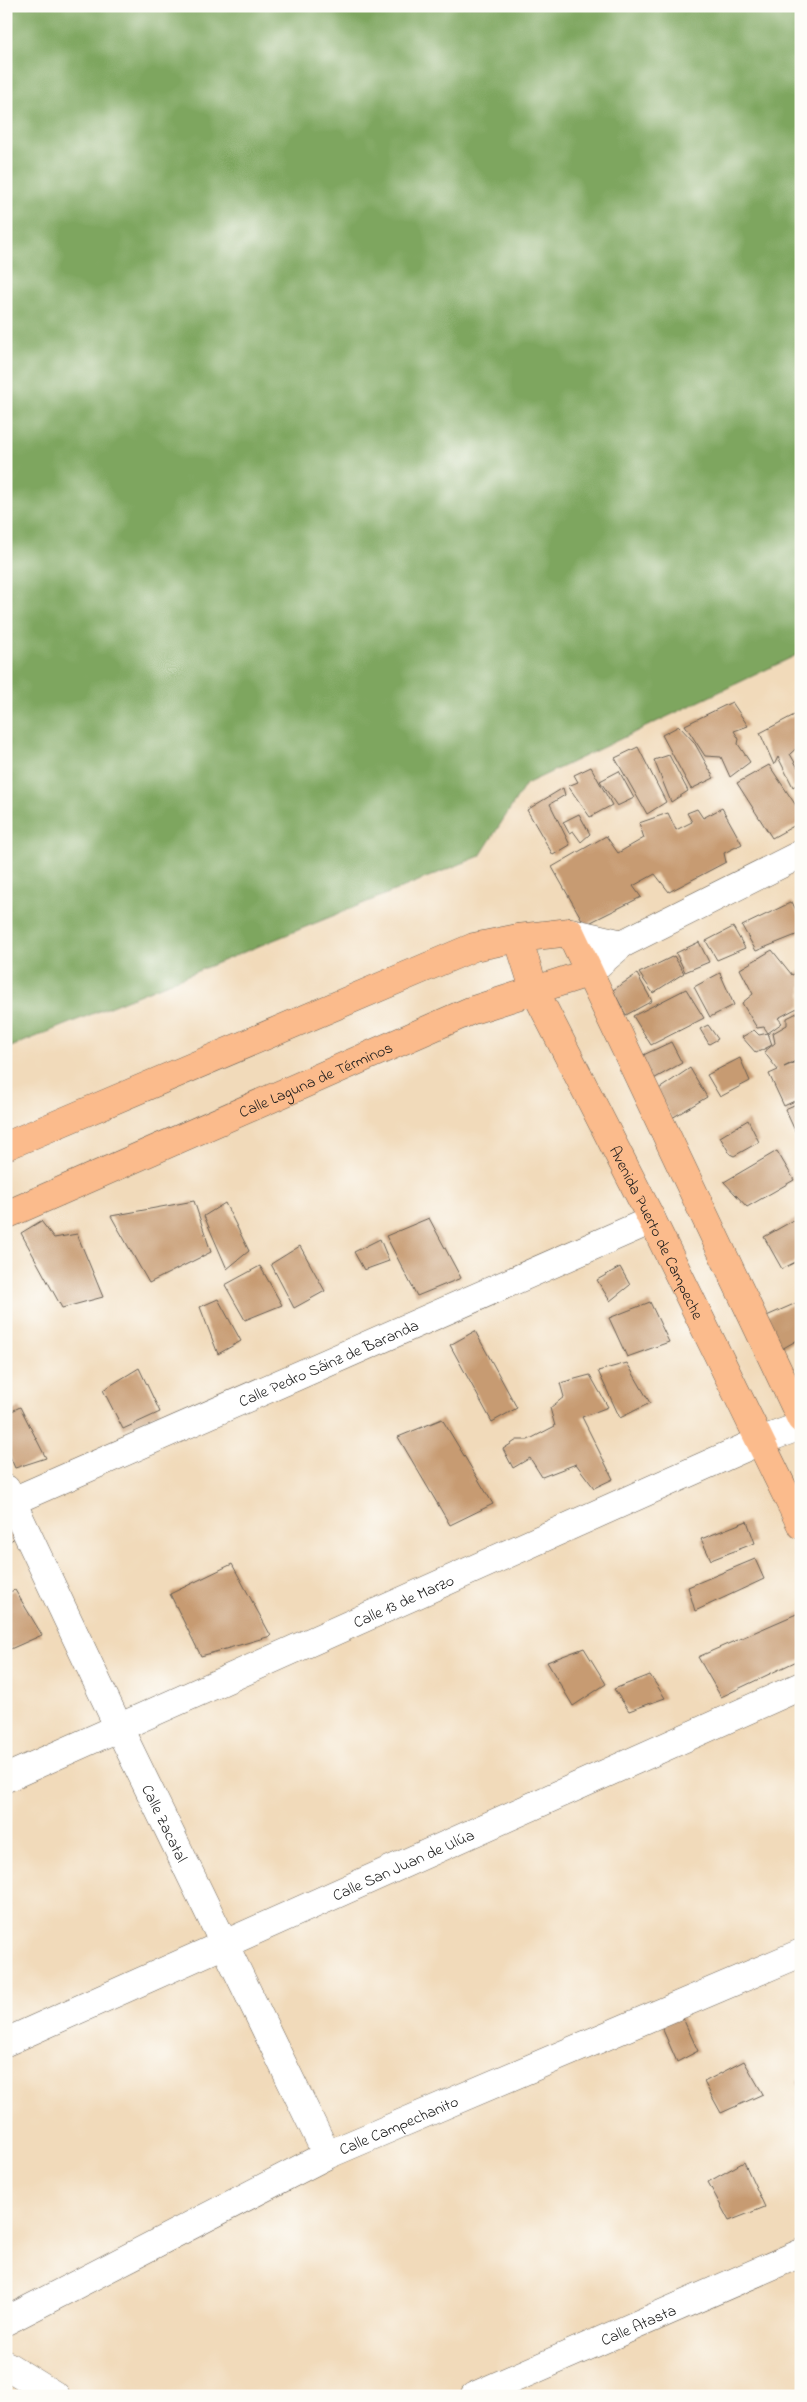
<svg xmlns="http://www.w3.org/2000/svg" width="807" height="2402" font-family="'Indie Flower',sans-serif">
<rect width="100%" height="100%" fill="#fdfcf7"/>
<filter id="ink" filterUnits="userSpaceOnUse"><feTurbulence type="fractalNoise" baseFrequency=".02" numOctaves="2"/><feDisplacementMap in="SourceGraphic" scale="10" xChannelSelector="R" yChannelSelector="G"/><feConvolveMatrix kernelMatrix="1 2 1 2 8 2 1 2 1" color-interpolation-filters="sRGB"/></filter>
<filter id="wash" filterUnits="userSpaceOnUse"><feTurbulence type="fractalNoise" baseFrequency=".0096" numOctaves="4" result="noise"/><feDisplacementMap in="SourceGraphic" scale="20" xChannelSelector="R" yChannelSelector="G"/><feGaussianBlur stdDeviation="1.12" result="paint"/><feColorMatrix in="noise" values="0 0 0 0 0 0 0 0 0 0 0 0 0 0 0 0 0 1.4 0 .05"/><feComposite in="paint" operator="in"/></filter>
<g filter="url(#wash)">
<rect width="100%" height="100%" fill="#f1daba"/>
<polygon fill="#7ea65e" stroke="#4d613d" points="6,6 801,6 801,653 526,784 480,856 6,1049"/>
<g id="blocks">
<g fill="#c79b72">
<polygon points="732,702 748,726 734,731 739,739 738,744 750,762 730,777 721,757 705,756 685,725"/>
<polygon points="800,712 801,744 790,754 801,773 801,782 793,787 778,757 774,765 760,733"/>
<polygon points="679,726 694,742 714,778 691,789 662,735"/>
<polygon points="638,747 666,802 647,814 615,758"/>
<polygon points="669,755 688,791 671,802 654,760"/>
<polygon points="769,765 801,813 801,822 772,838 737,783"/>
<polygon points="591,767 612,805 590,817 568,786 578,782 574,775"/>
<polygon points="619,771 634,798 617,806 600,781"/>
<polygon points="563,788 565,795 550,804 570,845 553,855 527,810"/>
<polygon points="722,808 742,844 724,853 726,862 669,892 655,874 633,886 641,897 585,925 552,867 606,836 618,853 644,838 639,823 668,813 676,830 692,822 687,813 697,809 703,818"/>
<polygon points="579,814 590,834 581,842 573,831 569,833 563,822"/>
<polygon points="792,902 801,920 801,933 756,951 742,926"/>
<polygon points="733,927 745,948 717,960 706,941"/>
<polygon points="699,942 709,962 685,972 676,953"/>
<polygon points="772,950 792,975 801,971 801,1006 778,1018 782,1023 768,1033 772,1045 756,1053 742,1037 754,1030 759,1035 768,1033 764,1027 757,1028 742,1003 753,994 740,969"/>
<polygon points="674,956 684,973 653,993 639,973"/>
<polygon points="720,973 734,1005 710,1017 694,987"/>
<polygon points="637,974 652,1001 626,1015 613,990"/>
<polygon points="686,989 704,1018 651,1045 633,1016"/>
<polygon points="801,1011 801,1058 784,1067 801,1060 801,1098 784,1106 769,1074 778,1070 764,1052 775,1043 773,1033 787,1025 787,1018"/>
<polygon points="708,1025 718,1039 709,1044 700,1029"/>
<polygon points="671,1042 682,1063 650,1081 637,1058"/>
<polygon points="740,1058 750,1081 720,1097 707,1075"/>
<polygon points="690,1068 707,1097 672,1118 656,1091"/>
<polygon points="801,1102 801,1135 798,1137 785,1109"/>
<polygon points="748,1120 759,1142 734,1156 730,1154 720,1137"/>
<polygon points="777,1151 794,1180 747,1207 724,1182"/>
<polygon points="194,1201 211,1252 149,1283 111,1216"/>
<polygon points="225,1203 249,1251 227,1269 204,1216"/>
<polygon points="801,1216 801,1259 782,1269 764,1237"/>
<polygon points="429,1218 461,1278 417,1296 386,1236"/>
<polygon points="41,1221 54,1238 77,1234 103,1297 62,1308 21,1233"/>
<polygon points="380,1239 389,1261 364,1270 354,1252"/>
<polygon points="300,1246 325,1291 294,1308 271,1264"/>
<polygon points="260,1266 282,1305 245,1320 225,1285"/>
<polygon points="620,1267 630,1285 610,1301 597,1280"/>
<polygon points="218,1299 241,1341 218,1354 200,1307"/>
<polygon points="801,1301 801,1338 780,1350 762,1318"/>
<polygon points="650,1302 669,1342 627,1357 609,1318"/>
<polygon points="475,1331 517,1408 492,1422 450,1345"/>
<polygon points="627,1363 650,1403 620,1418 598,1371"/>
<polygon points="139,1368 160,1412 123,1429 103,1390"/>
<polygon points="590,1375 608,1407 582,1417 613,1479 594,1488 576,1464 542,1477 530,1458 513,1468 503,1449 517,1440 528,1440 555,1426 550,1408 564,1397 560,1383"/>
<polygon points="20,1407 46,1458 15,1468 6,1447 6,1414"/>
<polygon points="442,1419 493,1504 450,1525 398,1437"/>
<polygon points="6,1512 19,1535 6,1544"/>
<polygon points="747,1521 755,1543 711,1560 701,1539"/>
<polygon points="755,1559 764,1579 695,1611 688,1587"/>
<polygon points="232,1564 271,1636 201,1656 170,1594"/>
<polygon points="15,1590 42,1635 6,1651 6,1593"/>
<polygon points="801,1612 801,1659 721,1697 698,1657"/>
<polygon points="584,1648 606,1684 573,1706 547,1662"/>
<polygon points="650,1675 665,1698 629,1711 614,1689"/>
<polygon points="681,2014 698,2051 677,2062 660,2023"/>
<polygon points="744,2061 763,2094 721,2113 704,2082"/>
<polygon points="801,2078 801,2090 796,2080"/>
<polygon points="744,2162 765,2207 729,2221 708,2182"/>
</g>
</g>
</g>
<g filter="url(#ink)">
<use href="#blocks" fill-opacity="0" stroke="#675e53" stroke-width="1"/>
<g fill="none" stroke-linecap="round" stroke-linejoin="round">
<defs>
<g id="minor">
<polyline points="570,932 622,944"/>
<polyline points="588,973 622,944 801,854"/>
<path id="s1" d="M6 1489 119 1728 327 2155"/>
<path id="s2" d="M6 1504 652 1220"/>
<path id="s3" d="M6 1778 760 1441 801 1426"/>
<path id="s4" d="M6 2042 801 1686"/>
<path id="s5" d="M6 2321 327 2155 801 1953"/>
<polyline points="6,2365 56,2396"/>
<path id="s6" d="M474 2396 801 2253"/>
</g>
<g id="major">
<path id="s7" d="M518 938 534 989 652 1220 801 1525"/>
<polyline points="6,1146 474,947 518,938 570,932 801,1419"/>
<path id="s8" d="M6 1215 470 1011 588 973"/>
</g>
</defs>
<use href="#minor" stroke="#675e53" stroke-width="29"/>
<use href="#major" stroke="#675e53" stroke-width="29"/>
<use href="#minor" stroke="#fff" stroke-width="28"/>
<use href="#major" stroke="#fbbb8c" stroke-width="28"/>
</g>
</g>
<g text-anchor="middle" stroke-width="4.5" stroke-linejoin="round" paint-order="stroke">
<g font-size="16" fill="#1c1c1c" stroke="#fdfcf7">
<text dy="6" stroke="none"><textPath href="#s8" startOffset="338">Calle Laguna de Términos</textPath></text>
<text dy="6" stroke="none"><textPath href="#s7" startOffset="326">Avenida Puerto de Campeche</textPath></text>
<text dy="6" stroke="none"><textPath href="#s2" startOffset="352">Calle Pedro Sáinz de Baranda</textPath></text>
<text dy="6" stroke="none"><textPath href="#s3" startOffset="435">Calle 13 de Marzo</textPath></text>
<text dy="6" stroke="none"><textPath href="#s1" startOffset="370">Calle Zacatal</textPath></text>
<text dy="6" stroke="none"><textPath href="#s4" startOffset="435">Calle San Juan de Ulúa</textPath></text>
<text dy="6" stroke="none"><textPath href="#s5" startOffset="439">Calle Campechanito</textPath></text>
<text dy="6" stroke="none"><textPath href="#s6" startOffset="179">Calle Atasta</textPath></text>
</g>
</g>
<rect width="807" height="2402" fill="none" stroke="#fdfcf7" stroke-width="25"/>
</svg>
